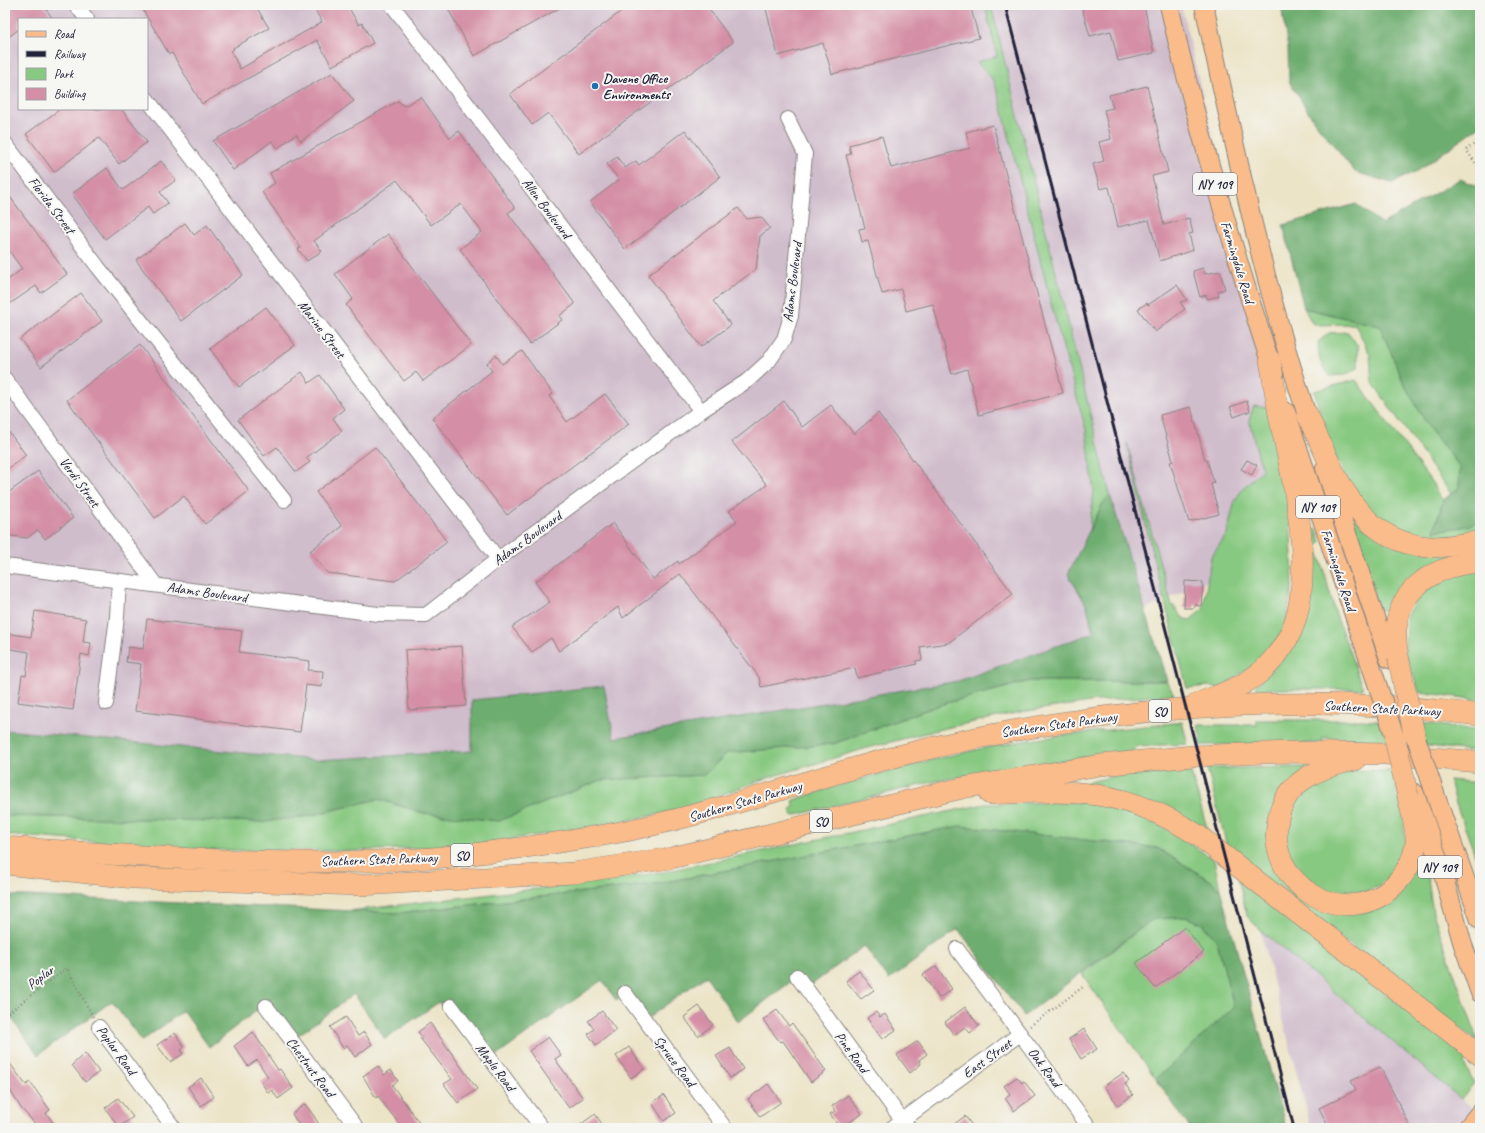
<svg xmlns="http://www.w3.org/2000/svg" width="1485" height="1133" font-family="Caveat,sans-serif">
<rect width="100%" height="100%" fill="#f6f6f2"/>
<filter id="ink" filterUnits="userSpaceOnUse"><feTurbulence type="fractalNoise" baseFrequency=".025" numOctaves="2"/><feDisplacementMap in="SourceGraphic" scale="8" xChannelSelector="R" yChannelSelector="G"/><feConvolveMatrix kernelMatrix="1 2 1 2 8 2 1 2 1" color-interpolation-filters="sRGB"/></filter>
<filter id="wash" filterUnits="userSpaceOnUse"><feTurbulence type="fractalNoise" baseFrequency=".012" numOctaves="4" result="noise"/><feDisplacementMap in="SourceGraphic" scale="16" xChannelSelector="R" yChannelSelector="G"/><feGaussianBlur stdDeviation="0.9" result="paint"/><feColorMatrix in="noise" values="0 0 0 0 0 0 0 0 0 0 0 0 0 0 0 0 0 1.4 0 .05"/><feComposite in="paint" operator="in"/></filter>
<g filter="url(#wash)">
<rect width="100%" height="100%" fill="#ece4c7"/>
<g fill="#d0bdcc" fill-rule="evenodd">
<path d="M5 5H1181L1277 411 1279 548 1094 633 958 681 613 738 604 686 473 700 472 751 316 760 5 730ZM19 19H147V109H19Z"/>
<polygon points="1260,930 1480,1115 1480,1128 1311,1128"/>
</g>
<g fill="#88c981" stroke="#55765e">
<polygon points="985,5 991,5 1110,495 1103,503 1089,531 1094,491 1086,430 1053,311 1000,100 994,81 977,62 997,56"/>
<polygon points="1304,308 1380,326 1404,384 1429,428 1460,467 1459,488 1451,494 1372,382 1370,355 1355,324 1319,325 1312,323"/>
<path d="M1348 332 1358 346V368L1345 375 1330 376C1320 367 1318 355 1318 342L1329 333Z"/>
<polygon points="1356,380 1433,484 1438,495 1443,500 1434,531 1468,526 1480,520 1480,536 1411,541 1358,506 1326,435 1314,391"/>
<polygon points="1254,406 1269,408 1289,487 1293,582 1285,627 1267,656 1218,689 1209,686 1187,688 1155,564 1127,443 1171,603 1183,618 1190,620 1203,609 1211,557 1227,534 1235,500 1245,486 1262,470 1249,420"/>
<polygon points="1344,505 1363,526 1472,549 1473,558 1391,613 1379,609"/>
<polygon points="1317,529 1321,542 1317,546 1336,615 1363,689 1257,689 1256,685 1287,654 1310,531"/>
<polygon points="1480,569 1480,700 1419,692 1405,652 1406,616 1422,590 1446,577"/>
<polygon points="1030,681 1166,681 1174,694 1098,701 1021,712 941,729 864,749 761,780 680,810 600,826 465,846 357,851 210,850 5,835 5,816 263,822 308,816 378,799 424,813 499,821 601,780 704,775 727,753 833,744 939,705"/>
<polygon points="1257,720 1361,720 1432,724 1480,731 1480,752 1377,740 1323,738 1323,743 1200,745 1199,741 1201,739 1198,725 1257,725"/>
<path d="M1182 722 1188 744 1137 746 1134 751 1032 765 937 781 792 816 790 809 794 807 793 800C868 776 944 754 1022 741 1075 733 1128 728 1182 722Z"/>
<polygon points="1309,767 1271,812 1297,895 1316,909 1339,913 1422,862 1427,873 1433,913 1478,1041 1229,854 1207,768"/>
<polygon points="1353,770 1392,771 1403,813 1406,846 1399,872 1358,898 1315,892 1282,842 1287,804 1321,775"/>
<polygon points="1173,772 1191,772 1211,842 1081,784 1114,776"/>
<polygon points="1450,780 1480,783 1480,868 1456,804"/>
<path d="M1053 802C1078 802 1109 803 1132 812 1162 824 1188 842 1214 860L1220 889 1211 881 1157 848 960 826 655 884 398 913 348 911 560 886 663 872 985 804Z"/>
<polygon points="1238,877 1467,1057 1464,1064 1474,1083 1461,1099 1260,930 1247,916"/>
<polygon points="1187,917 1201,923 1217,941 1234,1007 1156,1079 1082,974 1153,919"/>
</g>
<g fill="#6ead6f" stroke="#486855">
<polygon points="1281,5 1480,5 1480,126 1419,170 1392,183 1355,172 1314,121 1289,81 1288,49"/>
<polygon points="1460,179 1480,187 1480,520 1468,526 1434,531 1443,500 1459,488 1460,467 1429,428 1404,384 1380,326 1304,308 1283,225 1356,204 1382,224"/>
<polygon points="1110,495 1167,681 1030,681 939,705 833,744 727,753 704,775 601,780 499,821 424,813 378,799 308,816 263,822 5,816 5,730 316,760 472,751 472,700 604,686 614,738 958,681 1093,633 1087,606 1068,574 1103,503"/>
<polygon points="960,826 1157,848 1211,881 1220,889 1286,1128 1190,1128 1156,1079 1234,1007 1217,941 1203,924 1187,917 1153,919 1024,1016 958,929 889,980 864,946 806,989 797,977 738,1022 706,976 648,1018 627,993 616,1000 602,980 491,1060 452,1008 446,1012 439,1002 385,1039 354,994 296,1037 268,1002 209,1047 183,1011 142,1041 112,1001 38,1055 5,1009 5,895 398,913 655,884"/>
</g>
<g id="blocks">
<g fill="#d48ea5">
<polygon points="5,5 43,5 53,19 19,19 19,29 5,40"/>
<polygon points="140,5 255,5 269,28 233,48 234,49 231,51 240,69 322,22 314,8 320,5 347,5 359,25 362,23 373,43 332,66 317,40 202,104 172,53 169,54"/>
<polygon points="446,5 565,5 474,56"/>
<polygon points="630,5 706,5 733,42 579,154 548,113 532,125 510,94"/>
<polygon points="765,5 970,5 979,38 832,74 823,43 778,56"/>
<polygon points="1081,5 1144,5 1154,53 1118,61 1111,31 1090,36"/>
<polygon points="332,73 354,101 301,141 296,134 278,148 272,141 233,170 213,141"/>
<polygon points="1147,86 1168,172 1152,176 1164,225 1189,218 1193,233 1189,234 1193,250 1160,261 1149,220 1118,227 1109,187 1100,189 1093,164 1104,161 1099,142 1111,139 1104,110 1113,108 1109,95"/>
<polygon points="421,97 450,138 459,131 515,208 508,213 575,304 559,316 562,320 530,344 460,249 482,232 461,204 431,225 397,180 314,241 322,251 307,261 298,249 301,248 262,192 275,183 270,173 398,101 404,106"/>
<polygon points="60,109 121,109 147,142 119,164 99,138 54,172 26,134"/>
<polygon points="993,125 1063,393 979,415 967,369 952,374 933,304 906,311 901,289 882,294 868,241 862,242 859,229 865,228 846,155 851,154 849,145 882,136 891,168 970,148 966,132"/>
<polygon points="685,130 720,177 625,249 590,202 619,180 607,164 617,157 625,168 636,161 639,165"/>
<polygon points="161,161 176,180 160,192 168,203 153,214 148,207 105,239 72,194 107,168 123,190"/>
<polygon points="5,190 67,274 41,293 36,286 5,307 5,282 22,269 5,245"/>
<polygon points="738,208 747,219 761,217 770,228 760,236 756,269 713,301 731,325 701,347 648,275"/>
<polygon points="185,223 194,235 207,225 243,275 181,321 136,260"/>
<polygon points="388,234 471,345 423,381 416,372 404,381 346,305 353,299 335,274"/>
<polygon points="1203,268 1205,274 1220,271 1225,289 1218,291 1219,296 1207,299 1206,295 1200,297 1193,271"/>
<polygon points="1177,285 1187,300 1180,302 1185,309 1155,332 1138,309 1147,303 1148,305"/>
<polygon points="81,293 102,321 41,367 20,339"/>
<polygon points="266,307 295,345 239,387 210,349"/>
<polygon points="140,345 249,491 205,524 184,496 155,518 67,400"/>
<polygon points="522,351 553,394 549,396 567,422 605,394 629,424 507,515 432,418 492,371 487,363 496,355 502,364"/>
<polygon points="302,372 309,383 320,375 344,409 333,418 342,431 306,458 310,462 296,472 277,447 264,456 238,420"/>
<polygon points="784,401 802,427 831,405 854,434 878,413 1013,594 948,643 920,647 922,660 915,661 917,664 857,678 855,668 761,687 759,677 680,574 623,618 618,607 559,651 551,638 532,652 512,627 550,602 535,582 613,523 653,579 678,561 679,564 737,521 729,511 767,485 732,442"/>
<polygon points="1247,401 1250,411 1234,417 1230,407"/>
<polygon points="1191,407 1205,460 1207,460 1214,483 1211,484 1219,514 1189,522 1170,462 1173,461 1160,415"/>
<polygon points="5,427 26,455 5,471"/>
<polygon points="375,447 447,542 395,581 327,573 310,551 342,526 316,492"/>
<polygon points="1247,460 1257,465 1252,475 1241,469"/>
<polygon points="38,471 73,518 45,539 38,530 27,538 5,535 5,495"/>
<polygon points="1185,581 1203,582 1201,606 1195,605 1194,608 1184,608"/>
<polygon points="35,611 86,619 83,642 91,643 89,656 81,654 73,710 18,702 22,675 26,676 29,652 5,648 5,633 31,637"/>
<polygon points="147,619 242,631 239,652 310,661 308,670 323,671 322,687 306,685 300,732 135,711 141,664 126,662 128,647 143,649"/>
<polygon points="462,646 466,706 409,710 405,650"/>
<polygon points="1185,927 1204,952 1155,988 1136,963"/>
<polygon points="936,966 952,989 939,998 923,975"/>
<polygon points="859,971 874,990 861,999 846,981"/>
<polygon points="699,1006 713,1025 698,1036 684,1017"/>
<polygon points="965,1007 979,1026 970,1033 965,1027 954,1035 945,1022"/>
<polygon points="777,1010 789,1026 792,1023 826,1071 811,1082 783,1041 780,1042 763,1020"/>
<polygon points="602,1011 616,1030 596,1045 588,1034 594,1029 588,1021"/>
<polygon points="876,1012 880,1017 885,1014 896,1030 882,1039 867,1018"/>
<polygon points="346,1017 358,1036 364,1032 372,1044 355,1057 347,1045 343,1048 330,1027"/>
<polygon points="430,1023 477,1089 458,1103 444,1084 452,1079 420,1038 422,1037 418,1032"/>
<polygon points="1084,1029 1097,1049 1081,1059 1069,1039"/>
<polygon points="253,1032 278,1070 280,1069 293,1088 278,1099 272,1090 268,1093 261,1082 268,1077 257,1060 248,1066 234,1046"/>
<polygon points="175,1033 184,1047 181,1050 183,1054 170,1062 157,1045"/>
<polygon points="548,1037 561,1055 555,1059 583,1098 569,1108 529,1051"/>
<polygon points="918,1041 927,1054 919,1060 921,1064 910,1073 897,1055"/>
<polygon points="629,1047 644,1069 631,1078 616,1056"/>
<polygon points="730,1048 743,1069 730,1078 716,1056"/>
<polygon points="85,1053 99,1072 85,1082 72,1065"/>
<polygon points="5,1057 26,1085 30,1082 50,1110 46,1113 57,1128 39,1128 21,1108 5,1082"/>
<polygon points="378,1066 384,1075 391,1070 398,1081 392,1085 423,1128 402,1128 378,1096 376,1098 363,1076"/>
<polygon points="1380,1067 1411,1128 1329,1128 1319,1108 1356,1090 1351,1081"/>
<polygon points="1123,1073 1129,1081 1125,1084 1133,1095 1118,1105 1104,1086"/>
<polygon points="1017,1077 1022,1083 1024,1081 1035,1096 1014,1111 1005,1098 1010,1094 1004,1086"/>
<polygon points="201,1078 214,1097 201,1106 188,1087"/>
<polygon points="768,1084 781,1102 760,1117 748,1099"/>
<polygon points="664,1095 676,1113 664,1121 652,1103"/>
<polygon points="848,1095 862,1114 840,1128 830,1114 835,1111 832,1106"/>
<polygon points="118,1098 133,1117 119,1127 105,1108"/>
<polygon points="305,1104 314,1116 321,1128 301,1128 292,1114"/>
<polygon points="595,1114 605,1128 576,1128"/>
<polygon points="965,1116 974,1128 949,1128"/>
</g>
</g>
</g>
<g filter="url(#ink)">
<use href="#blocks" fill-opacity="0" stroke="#878381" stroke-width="1"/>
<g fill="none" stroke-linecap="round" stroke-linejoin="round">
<defs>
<g id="minor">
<polyline points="76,5 87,19"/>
<polyline points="392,5 701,411"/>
<polyline points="147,99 498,559"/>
<polyline points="5,143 98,267 284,500"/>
<polyline points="5,379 155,584"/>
<polyline points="5,566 378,614 426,615 498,559 701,411 747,381 769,361 784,339 791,316 805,154 788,119"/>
<polyline points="106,703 117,617 119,581"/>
<polyline points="957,949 1090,1128"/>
<polyline points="797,976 908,1128"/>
<polyline points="625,993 725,1128"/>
<polyline points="266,1006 357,1128"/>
<polyline points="451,1006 542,1128"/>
<polyline points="99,1027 174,1128"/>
<polyline points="892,1128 1020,1034"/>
</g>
<g id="major">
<path d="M1169 5C1197 130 1234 252 1274 374"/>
<path d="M1204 5C1235 147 1264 289 1311 427"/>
<polyline points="1286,412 1367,654"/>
<polyline points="1325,468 1389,659"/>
<polyline points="1415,793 1441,867 1462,942 1480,993"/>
<polyline points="1440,808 1480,920"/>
<polyline points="1467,1128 1480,1112"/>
</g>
<g id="highway">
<path d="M1307 414C1334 470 1355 542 1429 547 1446 548 1463 543 1480 542"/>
<path d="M1398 656C1386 597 1426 566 1480 562"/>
<path d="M1197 704C1220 694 1249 685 1266 667 1279 654 1291 636 1296 618 1312 563 1294 484 1282 429 1277 406 1274 383 1270 360"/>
<path d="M1355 760C1322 767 1288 779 1279 815 1260 885 1350 937 1398 881 1408 870 1414 858 1416 843 1417 827 1411 812 1408 796"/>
<path d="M990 794C1075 790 1124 787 1199 836L1480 1055"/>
<path d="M5 847C147 857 290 868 432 858 492 853 551 844 610 834 714 815 812 777 914 752 1098 707 1292 691 1480 715"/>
<polyline points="5,864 134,878 360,885 573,873 671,858 962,788 1101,765 1193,756 1289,752 1385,754 1480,762"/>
</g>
</defs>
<use href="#minor" stroke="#878381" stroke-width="16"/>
<use href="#major" stroke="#878381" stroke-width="20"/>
<use href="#highway" stroke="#878381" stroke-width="22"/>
<g stroke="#878381" stroke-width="2.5" stroke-dasharray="1 3" stroke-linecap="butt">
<polyline points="1480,140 1466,150 1480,169"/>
<polyline points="5,1015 67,968 93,1017"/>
<polyline points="1030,1026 1083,987"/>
</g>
<use href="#minor" stroke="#fff" stroke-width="14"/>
<use href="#major" stroke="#f9bc8a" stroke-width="18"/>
<use href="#highway" stroke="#f9bc8a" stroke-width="21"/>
<polyline stroke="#22223b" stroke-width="3" points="1005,5 1294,1128"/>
<defs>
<g id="major-bridge">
<polyline points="1367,654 1400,752"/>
<polyline points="1410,720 1440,808"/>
</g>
<g id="highway-bridge">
<polyline points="1398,656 1414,734"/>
<polyline points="1395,739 1408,796"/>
</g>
</defs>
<use href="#major-bridge" stroke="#878381" stroke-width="20" stroke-linecap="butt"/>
<use href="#highway-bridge" stroke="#878381" stroke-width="22" stroke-linecap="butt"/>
<use href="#major-bridge" stroke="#f9bc8a" stroke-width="18"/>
<use href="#highway-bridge" stroke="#f9bc8a" stroke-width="21"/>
</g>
</g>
<circle fill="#1f6fb2" stroke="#f6f6f2" stroke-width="1.5" cx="595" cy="86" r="4"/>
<g text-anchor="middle" stroke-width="4" stroke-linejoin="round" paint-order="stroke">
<g fill="#f6f6f2" stroke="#626272" stroke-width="1">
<rect x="1193" y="173" width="44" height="22" rx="3"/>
<rect x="1296" y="496" width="44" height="22" rx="3"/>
<rect x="1149" y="700" width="22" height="22" rx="3"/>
<rect x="810" y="810" width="22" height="22" rx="3"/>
<rect x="451" y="844" width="22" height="22" rx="3"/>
<rect x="1418" y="856" width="44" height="22" rx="3"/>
</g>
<g font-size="13" font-weight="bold" fill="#22223b">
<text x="1215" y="189">NY 109</text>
<text x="1318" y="512">NY 109</text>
<text x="1160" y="716">SO</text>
<text x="821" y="826">SO</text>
<text x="462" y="860">SO</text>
<text x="1440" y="872">NY 109</text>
</g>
<g font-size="14" font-weight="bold" fill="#22223b" stroke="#f6f6f2" text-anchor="start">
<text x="603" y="83">Davene Office<tspan x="603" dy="16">Environments</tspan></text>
</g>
<g font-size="14" fill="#22223b" stroke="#f6f6f2">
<text transform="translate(52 205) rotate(53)" y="5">Florida Street</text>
<text transform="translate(547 208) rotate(53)" y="5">Allen Boulevard</text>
<text transform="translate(1238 262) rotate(73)" y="5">Farmingdale Road</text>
<text transform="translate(792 282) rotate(-83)" y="5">Adams Boulevard</text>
<text transform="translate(322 329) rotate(53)" y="5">Marine Street</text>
<text transform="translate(80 482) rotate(54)" y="5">Verdi Street</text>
<text transform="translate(527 538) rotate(-36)" y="5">Adams Boulevard</text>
<text transform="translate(1339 570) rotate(72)" y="5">Farmingdale Road</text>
<text transform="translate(207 592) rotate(8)" y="5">Adams Boulevard</text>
<text transform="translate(1382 708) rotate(3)" y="5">Southern State Parkway</text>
<text transform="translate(1059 724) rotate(-8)" y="5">Southern State Parkway</text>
<text transform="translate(745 801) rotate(-16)" y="5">Southern State Parkway</text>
<text transform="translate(379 859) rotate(-2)" y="5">Southern State Parkway</text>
<text transform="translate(40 977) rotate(-37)" y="5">Poplar</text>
<text transform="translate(117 1050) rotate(54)" y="5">Poplar Road</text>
<text transform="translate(852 1052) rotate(54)" y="5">Pine Road</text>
<text transform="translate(987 1058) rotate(-36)" y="5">East Street</text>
<text transform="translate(675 1061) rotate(53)" y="5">Spruce Road</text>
<text transform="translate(311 1067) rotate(53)" y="5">Chestnut Road</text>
<text transform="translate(496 1067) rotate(53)" y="5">Maple Road</text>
<text transform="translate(1045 1067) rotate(53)" y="5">Oak Road</text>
</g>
</g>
<rect width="1485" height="1133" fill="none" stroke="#f6f6f2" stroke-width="20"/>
<rect x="18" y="18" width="130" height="92" fill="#f6f6f2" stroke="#a1a1a9"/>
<rect x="26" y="31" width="20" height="6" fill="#f9bc8a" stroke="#a1a1a9"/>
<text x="54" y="38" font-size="12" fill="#22223b">Road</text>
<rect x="26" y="51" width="20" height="6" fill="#22223b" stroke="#a1a1a9"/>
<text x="54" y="58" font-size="12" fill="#22223b">Railway</text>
<rect x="26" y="68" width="20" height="12" fill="#88c981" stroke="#a1a1a9"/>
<text x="54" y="78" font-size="12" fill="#22223b">Park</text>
<rect x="26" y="88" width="20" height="12" fill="#d48ea5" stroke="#a1a1a9"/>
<text x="54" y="98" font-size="12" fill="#22223b">Building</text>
</svg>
